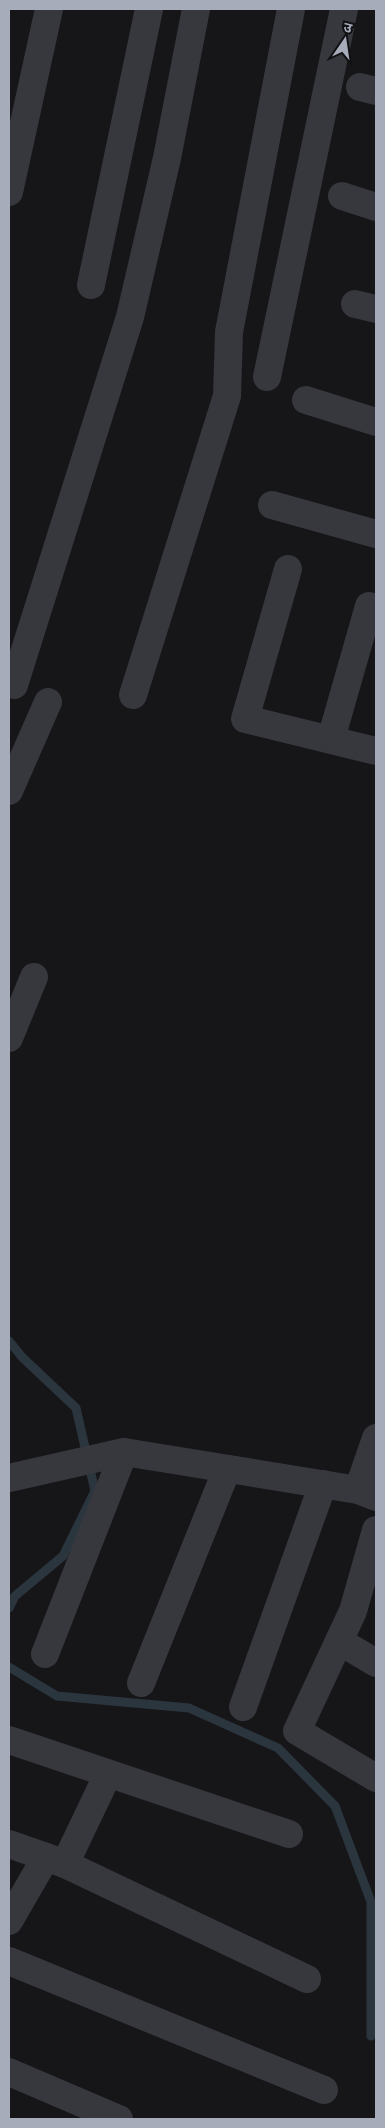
<svg xmlns="http://www.w3.org/2000/svg" width="385" height="2128" font-family="Inter,'Noto Sans Devanagari',sans-serif">
<rect width="100%" height="100%" fill="#161619"/>
<g fill="none" stroke-linecap="round" stroke-linejoin="round">
<g stroke="#2b353e" stroke-width="9">
<polyline points="9,1341 22,1357 76,1408 95,1491 63,1556 15,1596 9,1608"/>
<polyline points="9,1667 57,1696 189,1708 278,1748 335,1806 371,1902 371,2036"/>
</g>
<g stroke="#37383e" stroke-width="28">
<polyline points="360,87 376,91"/>
<polyline points="9,192 49,9"/>
<polyline points="342,196 376,207"/>
<polyline points="91,285 149,9"/>
<polyline points="355,304 376,309"/>
<polyline points="267,377 344,9"/>
<polyline points="306,400 376,422"/>
<polyline points="272,505 376,534"/>
<polyline points="288,569 245,719 376,751"/>
<polyline points="14,685 130,317 167,158 196,9"/>
<polyline points="133,695 227,396 229,332 291,9"/>
<polyline points="331,739 369,606"/>
<polyline points="9,791 48,702"/>
<polyline points="9,1038 34,977"/>
<polyline points="9,1478 124,1452 358,1490 376,1497"/>
<polyline points="358,1490 376,1438"/>
<polyline points="376,1530 353,1611 297,1731 376,1778"/>
<polyline points="339,1641 376,1663"/>
<polyline points="45,1654 124,1452"/>
<polyline points="141,1683 227,1469"/>
<polyline points="243,1707 323,1484"/>
<polyline points="9,1740 289,1834"/>
<polyline points="9,1844 46,1857"/>
<polyline points="65,1864 307,1979"/>
<polyline points="9,1921 46,1857 65,1864 108,1774"/>
<polyline points="9,1961 324,2090"/>
<polyline points="9,2072 119,2119"/>
</g>
</g>
<rect width="385" height="2128" fill="none" stroke="#a7acba" stroke-width="20"/>
<g transform="translate(345 40) rotate(13)" stroke="#111114" stroke-width="4" paint-order="stroke">
<path d="M0-4L9 19L0 12L-9 19Z" fill="#a7acba"/>
<text y="-8" font-size="14" font-weight="bold" text-anchor="middle" fill="#a7acba">उ</text>
</g>
</svg>
